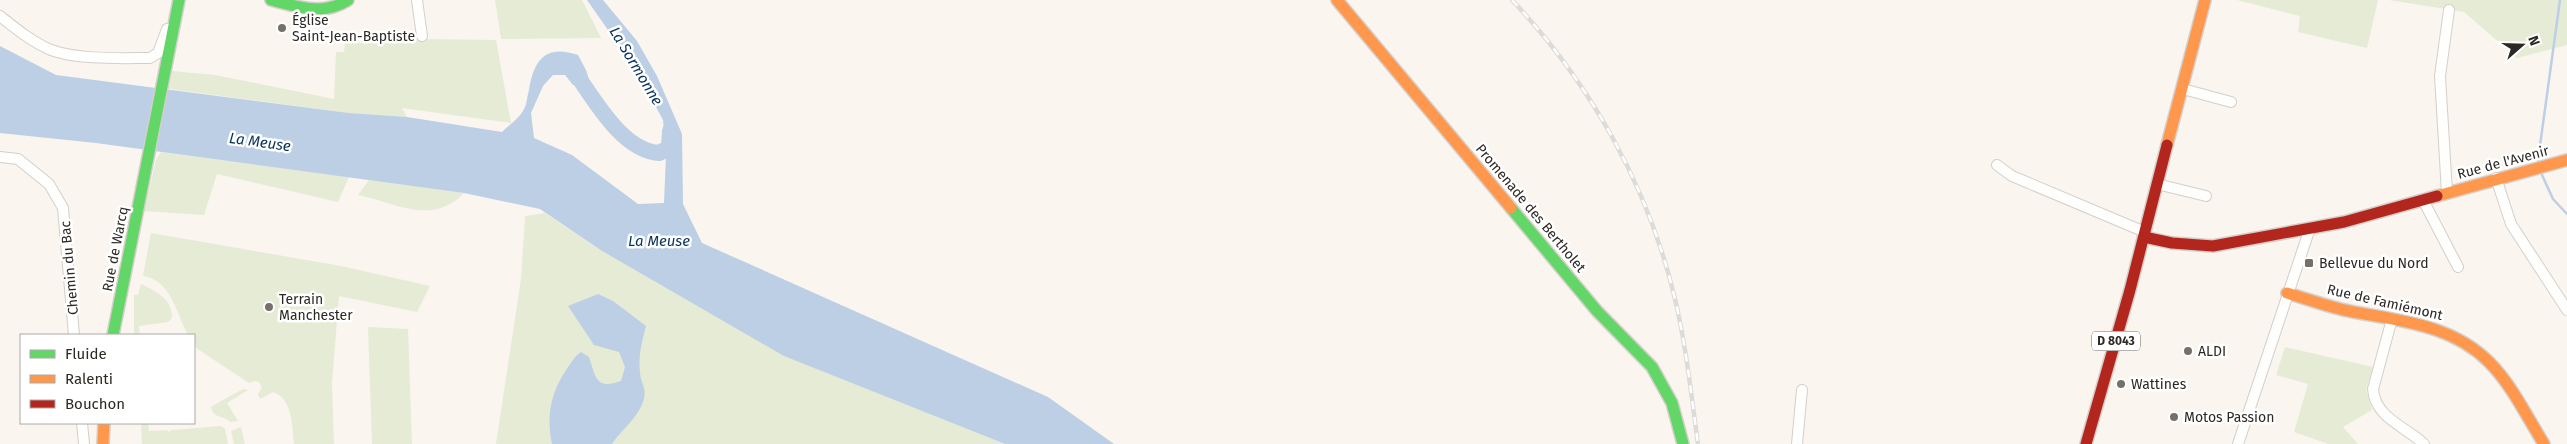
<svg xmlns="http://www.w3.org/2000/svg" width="2567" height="444" font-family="'Fira Sans',sans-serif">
<rect width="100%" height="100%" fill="#faf5ef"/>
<g fill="#e6ebd5">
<polygon points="495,0 582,0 601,38 501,39"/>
<polygon points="2237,0 2378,0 2367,48 2298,32 2300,16"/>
<polygon points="2389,0 2567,0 2567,45 2517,58 2464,12"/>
<polygon points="420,39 496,40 511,123 402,108 407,117 349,113 169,89 172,71 215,75 334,99 336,52 344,52 345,43 391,43"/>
<polygon points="161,152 349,177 338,202 217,174 204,215 144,211 156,160"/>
<path d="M369 180 464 193C432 227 394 202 358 195Z"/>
<polygon points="545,213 602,251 694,304 820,370 1005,444 496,444 521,279 525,216"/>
<path d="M151 233 341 266 430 286 417 312 339 296 332 383 334 444H294C292 426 293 399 273 392L260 399 258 394 262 387 259 382 254 381 249 383 196 348 194 335H189L186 331C175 309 170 280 143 276Z"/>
<path d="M141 284C155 291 173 299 172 318L168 322 139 326 140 335H134V295H138Z"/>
<polygon points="368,327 408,329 412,444 372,444"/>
<polygon points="2285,347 2373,367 2366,390 2372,410 2343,427 2358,444 2328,444 2294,432 2308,384 2276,375"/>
<path d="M244 389 248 390 227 403 238 421 230 422C224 415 213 419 211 407 213 405 241 390 244 389Z"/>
<polygon points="141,423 148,424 149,431 168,430 168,432 172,430 221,426 225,429 228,444 142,444"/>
<polygon points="241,427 245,444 234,444 231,431"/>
</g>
<g fill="#bccfe5">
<path d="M587 0H603L637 41 657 76 682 134 683 204 702 243 1048 397 1114 444H1005L784 356 602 251 540 209 464 193 96 143 0 133V46L56 75 349 113 407 117 502 132C509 125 520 118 524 109 527 105 527 96 529 90 534 59 546 44 578 55L586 70 591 86 573 85 565 75H553L543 86 531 113 534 138 572 155 638 204 664 203 666 155 663 120 636 70Z"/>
<path d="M598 294 613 301 646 326C642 341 638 356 640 372 640 382 647 388 644 399 639 417 622 429 612 444H552C545 407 554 385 576 356L581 352 589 357C596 377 595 390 621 381L625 367 619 352 594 345 568 306Z"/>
</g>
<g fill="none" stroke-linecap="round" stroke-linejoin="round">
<g stroke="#bccfe5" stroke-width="2.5">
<polyline points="2538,160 2560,0"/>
<polyline points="2542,175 2553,199 2567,214"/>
</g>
<path stroke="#bccfe5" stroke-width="16" d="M571 67C593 96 620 150 659 153L669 148 670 131"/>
<defs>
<g id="street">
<polyline points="417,0 422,36"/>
<path d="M0 16C15 28 32 42 51 50 79 60 120 58 150 58L158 53 167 29 174 28"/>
<polyline points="2183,89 2231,102"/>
<polyline points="0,157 18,159 49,184 63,208 74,335"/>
<polyline points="1997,165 2012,176 2145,232"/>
<polyline points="2496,178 2511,224 2567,310"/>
<polyline points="2157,184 2206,196"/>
<polyline points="2447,193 2440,76 2449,10"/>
<polyline points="2423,200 2458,267"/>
<path d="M2392 319 2373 389C2375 418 2405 426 2424 444"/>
<polyline points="82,423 84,444"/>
<polyline points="1797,444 1802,390"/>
<polyline points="2238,444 2310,228"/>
</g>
<g id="fast">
<path d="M271 0C298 7 323 16 348 0"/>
<polyline points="1511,208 1597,311 1652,367 1672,403 1683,444"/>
<polyline points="113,335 179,0"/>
</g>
<g id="slow">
<polyline points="1337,0 1511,208"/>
<polyline points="2167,145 2205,0"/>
<polyline points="2437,196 2567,160"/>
<path d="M2287 293C2308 299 2328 307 2349 311 2399 321 2451 324 2489 362 2512 385 2527 417 2544 444"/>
<polyline points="103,444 104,423"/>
</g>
<g id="jam">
<polyline points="2144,237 2172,243 2213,246 2344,222 2437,196"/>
<polyline points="2086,444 2130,290 2167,145"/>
</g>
</defs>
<use href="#street" stroke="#d4cfca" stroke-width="12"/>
<use href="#fast" stroke="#d4cfca" stroke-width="14"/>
<use href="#slow" stroke="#d4cfca" stroke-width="14"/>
<use href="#jam" stroke="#d4cfca" stroke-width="14"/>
<use href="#street" stroke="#fefefd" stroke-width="10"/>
<use href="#fast" stroke="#63d668" stroke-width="11"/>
<use href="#slow" stroke="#ff974d" stroke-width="11"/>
<use href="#jam" stroke="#b3261e" stroke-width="11"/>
<defs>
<path id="rail" d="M1512 0C1590 83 1647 184 1674 295 1686 343 1691 394 1698 444"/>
</defs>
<use href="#rail" stroke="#dcdbd8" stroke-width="4.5"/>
<use href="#rail" stroke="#fff" stroke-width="2.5" stroke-dasharray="8" stroke-linecap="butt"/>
</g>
<g fill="#74706a" stroke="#fff" stroke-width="2">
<circle cx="282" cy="28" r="5"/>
<rect x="2304" y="258" width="10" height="10" rx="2.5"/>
<circle cx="269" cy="307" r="5"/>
<circle cx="2188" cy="351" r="5"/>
<circle cx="2121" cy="384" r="5"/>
<circle cx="2174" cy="417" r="5"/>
</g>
<g text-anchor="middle" stroke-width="5" stroke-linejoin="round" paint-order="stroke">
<rect fill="#fff" stroke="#6b6865" stroke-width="1" x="2092" y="331.5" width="48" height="19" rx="4"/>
<g font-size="12" font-weight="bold" fill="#2c2823">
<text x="2116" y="345">D 8043</text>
</g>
<g font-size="14" fill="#2c2823" stroke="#fff" text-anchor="start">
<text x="292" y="25">Église<tspan x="292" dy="16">Saint-Jean-Baptiste</tspan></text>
<text x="2319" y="268">Bellevue du Nord</text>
<text x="279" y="304">Terrain<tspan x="279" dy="16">Manchester</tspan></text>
<text x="2198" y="356">ALDI</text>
<text x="2131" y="389">Wattines</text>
<text x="2184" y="422">Motos Passion</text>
</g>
<g font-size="14" fill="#2c2823" stroke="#fff">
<text transform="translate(2503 162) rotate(-15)" y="5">Rue de l'Avenir</text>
<text transform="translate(1531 208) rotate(50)" y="5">Promenade des Bertholet</text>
<text transform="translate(115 249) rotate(-79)" y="5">Rue de Warcq</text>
<text transform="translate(69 268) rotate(-95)" y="5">Chemin du Bac</text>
<text transform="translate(2385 302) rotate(13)" y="5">Rue de Famiémont</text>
</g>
<g font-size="15" font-style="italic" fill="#09335d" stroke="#fff">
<text transform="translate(636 66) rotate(59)" y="5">La Sormonne</text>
<text transform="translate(260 142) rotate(8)" y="5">La Meuse</text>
<text x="659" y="246">La Meuse</text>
</g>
</g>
<rect x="20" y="334" width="175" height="90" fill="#ffffff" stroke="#aba9a7"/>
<rect x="30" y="350" width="25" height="8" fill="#63d668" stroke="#aba9a7"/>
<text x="65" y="359" font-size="15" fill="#2c2823">Fluide</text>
<rect x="30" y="375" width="25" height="8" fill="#ff974d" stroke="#aba9a7"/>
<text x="65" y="384" font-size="15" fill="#2c2823">Ralenti</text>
<rect x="30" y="400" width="25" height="8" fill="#b3261e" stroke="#aba9a7"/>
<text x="65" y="409" font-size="15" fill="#2c2823">Bouchon</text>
<g transform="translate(2522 45) rotate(70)" stroke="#ffffff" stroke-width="4" paint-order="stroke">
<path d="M0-4L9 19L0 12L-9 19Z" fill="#2c2823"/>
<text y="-8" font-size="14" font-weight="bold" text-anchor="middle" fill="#2c2823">N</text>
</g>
</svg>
